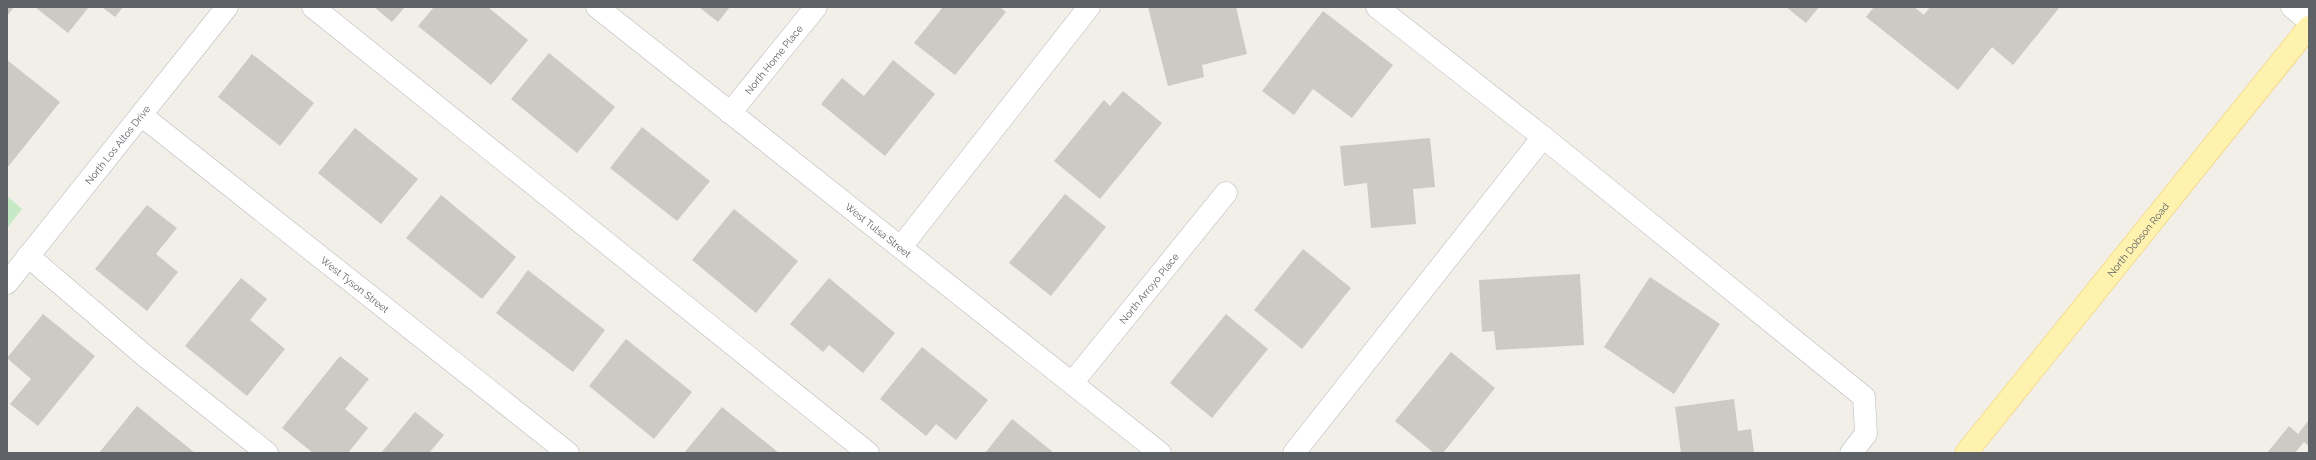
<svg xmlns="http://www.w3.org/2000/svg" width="2316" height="460" font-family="Raleway,sans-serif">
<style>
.green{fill:#c5e8c5}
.building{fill:#cccac5}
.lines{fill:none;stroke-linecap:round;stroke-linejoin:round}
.minor-casing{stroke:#b5b8bc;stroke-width:23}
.major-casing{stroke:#f2c960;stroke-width:23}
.minor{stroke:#fff;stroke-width:22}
.major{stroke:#fff2af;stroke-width:22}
.labels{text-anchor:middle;stroke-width:3.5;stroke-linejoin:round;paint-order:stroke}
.street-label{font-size:10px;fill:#5f6368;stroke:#fff}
</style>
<rect width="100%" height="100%" fill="#f1efe8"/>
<!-- green -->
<polygon class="green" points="7,196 22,209 7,228"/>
<!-- building -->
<g class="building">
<polygon points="7,7 14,7 7,16"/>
<polygon points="35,7 89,7 68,33"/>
<polygon points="102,7 123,7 115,17"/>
<polygon points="374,7 405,7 392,22"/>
<polygon points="434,7 488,7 528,40 491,85 418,26"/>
<polygon points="699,7 730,7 718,22"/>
<polygon points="943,7 1000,7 1006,12 955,75 914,43"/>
<polygon points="1148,7 1236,7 1247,54 1202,65 1204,77 1168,86"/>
<polygon points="1786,7 1819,7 1806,23"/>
<polygon points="1874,7 1914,7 1924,15 1930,7 2060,7 2013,65 1992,47 1958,90 1866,17"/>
<polygon points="1323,11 1393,65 1352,118 1313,89 1294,115 1262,91"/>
<polygon points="549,53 615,107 577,153 511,99"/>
<polygon points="252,54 314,103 280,146 218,97"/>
<polygon points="7,60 60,102 7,168"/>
<polygon points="893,60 935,94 885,156 821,104 842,78 864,96"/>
<polygon points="1123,91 1162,123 1100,199 1054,161 1104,100 1110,106"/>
<polygon points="642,127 710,181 677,221 610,168"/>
<polygon points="355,128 418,179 381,224 318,173"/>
<polygon points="1430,138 1435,187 1413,189 1416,224 1371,228 1367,183 1344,186 1340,146"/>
<polygon points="1065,194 1106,227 1051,296 1009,263"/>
<polygon points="441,195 516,257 482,299 406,238"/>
<polygon points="147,205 177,228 156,254 178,272 147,311 95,269"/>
<polygon points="734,209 798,261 756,313 692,260"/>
<polygon points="1303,249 1351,288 1302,349 1254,310"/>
<polygon points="528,270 605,330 573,372 496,313"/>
<polygon points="1580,274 1584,345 1496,350 1494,331 1482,332 1479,280"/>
<polygon points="1650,277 1720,324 1674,394 1604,347"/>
<polygon points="241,278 267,299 250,320 285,349 247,396 185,346"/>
<polygon points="829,278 895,333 863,373 829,345 823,352 790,324"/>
<polygon points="43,314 95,356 38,426 10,404 31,379 7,358"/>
<polygon points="1226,314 1268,349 1212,418 1170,383"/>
<polygon points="626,339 692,392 654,439 589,386"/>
<polygon points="922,347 988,400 956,440 936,424 926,436 880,399"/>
<polygon points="1451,352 1495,388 1443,453 1434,453 1395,421"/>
<polygon points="340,356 369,379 345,409 368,428 348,453 313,453 282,428"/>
<polygon points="1734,399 1738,431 1751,429 1754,453 1681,453 1675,407"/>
<polygon points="137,406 195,453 99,453"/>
<polygon points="722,407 779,453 684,453"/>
<polygon points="415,412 444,435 429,453 381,453"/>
<polygon points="1012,419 1054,453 985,453"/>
<polygon points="2309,420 2309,446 2304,442 2295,453 2267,453 2289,426 2298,434"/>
</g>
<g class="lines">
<defs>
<g id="minor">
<polyline points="313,7 868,453"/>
<path id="s1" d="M597,7L1160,453"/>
<polyline points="1377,7 1543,137 1864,397 1866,434 1851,453"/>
<polyline points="2292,7 2309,21"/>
<path id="s2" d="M730,113L816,7"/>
<path id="s3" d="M141,115L568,453"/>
<polyline points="901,247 1089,7"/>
<polyline points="28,256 145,356 267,453"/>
<path id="s4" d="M7,283L227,7"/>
<path id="s5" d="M1072,383L1226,193"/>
<polyline points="1294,453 1543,137"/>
</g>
<g id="major">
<path id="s6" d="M1966,453L2309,27"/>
</g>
</defs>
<!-- minor casing -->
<use href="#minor" class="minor-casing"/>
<!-- major casing -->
<use href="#major" class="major-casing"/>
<!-- minor -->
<use href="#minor" class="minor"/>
<!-- major -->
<use href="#major" class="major"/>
</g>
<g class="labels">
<!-- street labels -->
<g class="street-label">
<text dy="4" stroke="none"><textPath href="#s2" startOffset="69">North Home Place</textPath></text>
<text dy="4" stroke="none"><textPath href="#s4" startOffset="177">North Los Altos Drive</textPath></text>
<text dy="4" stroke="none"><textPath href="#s1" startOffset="359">West Tulsa Street</textPath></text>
<text dy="4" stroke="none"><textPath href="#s6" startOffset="274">North Dobson Road</textPath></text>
<text dy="4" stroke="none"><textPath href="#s3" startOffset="273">West Tyson Street</textPath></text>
<text dy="4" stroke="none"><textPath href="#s5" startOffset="122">North Arroyo Place</textPath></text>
</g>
</g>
<!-- border -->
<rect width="2316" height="460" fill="none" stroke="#5f6368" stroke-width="16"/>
</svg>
